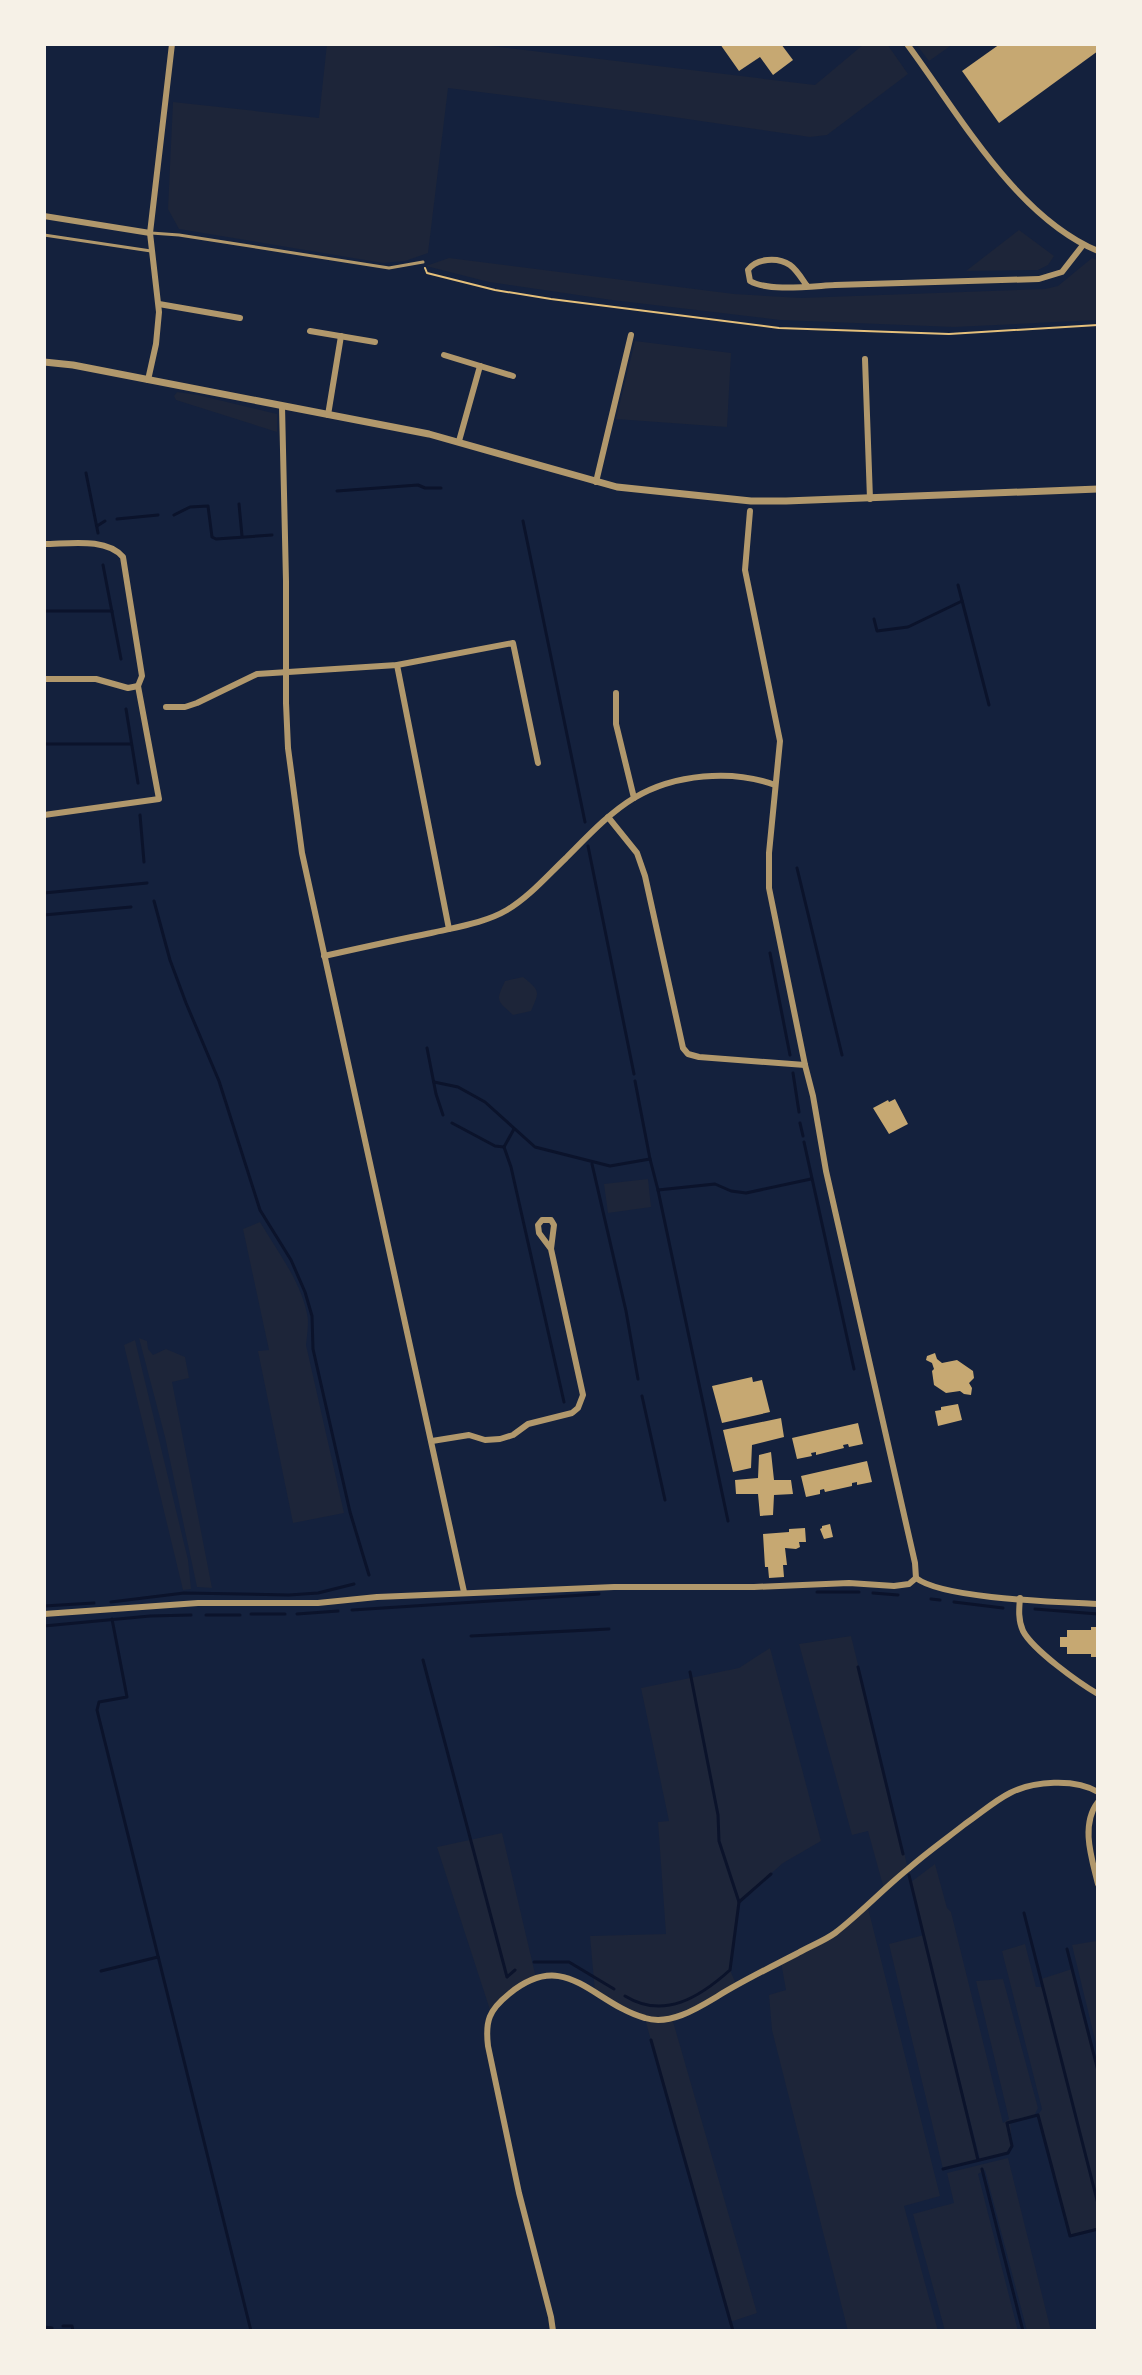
<svg xmlns="http://www.w3.org/2000/svg" width="1142" height="2375" font-family="Raleway,sans-serif">
<style>
.green{fill:#1d2539}
.lines{fill:none;stroke-linecap:round;stroke-linejoin:round}
.stream{stroke:#0b132b;stroke-width:3}
.building{fill:#c6a872}
.path{stroke:#e5c07b;stroke-width:2}
.service{stroke:#b1986c;stroke-width:3}
.minor{stroke:#b1986c;stroke-width:6}
.tertiary{stroke:#b1986c;stroke-width:7}
</style>
<rect width="100%" height="100%" fill="#14213d"/>
<!-- green -->
<g class="green">
<polygon points="327,44 474,44 815,85 864,44 887,44 908,74 827,135 810,137 653,114 448,88 428,253 405,261 383,263 179,229 168,209 173,102 319,118"/>
<polygon points="916,44 953,44 929,61"/>
<polygon points="1019,230 1054,256 1048,265 1038,270 966,271"/>
<polygon points="449,258 734,294 801,298 1045,289 1058,286 1092,258 1098,260 1098,320 954,327 780,320 612,300 489,282 426,266"/>
<polygon points="635,341 731,353 727,427 616,419"/>
<polygon points="177,392 198,395 277,414 277,432 176,400 174,396"/>
<path d="M523,977C540,991 540,991 531,1011L513,1015C496,1000 496,1001 505,981Z"/>
<polygon points="648,1179 651,1207 608,1213 604,1184"/>
<path d="M260,1222C277,1251 304,1285 308,1320C308,1328 307,1337 306,1345L344,1513L293,1523L258,1351L269,1350L243,1229Z"/>
<polygon points="139,1338 147,1341 148,1349 153,1355 166,1349 185,1357 189,1378 172,1382 212,1588 197,1587 165,1437"/>
<polygon points="135,1340 188,1560 191,1589 183,1590 124,1345"/>
<polygon points="851,1636 908,1869 884,1889 868,1831 852,1835 799,1644"/>
<polygon points="770,1648 821,1841 783,1863 739,1902 730,1970 736,1984 696,2009 672,2018 757,2313 730,2322 645,2019 595,1992 590,1936 666,1934 658,1822 669,1821 641,1688 739,1668"/>
<polygon points="502,1833 536,1978 523,1984 491,2013 437,1847"/>
<polygon points="935,1864 947,1908 951,1912 1003,2123 1009,2119 976,1981 1003,1979 1038,2108 1034,2116 1010,2121 1012,2146 1008,2153 980,2160 948,2033 978,2160 943,2169 889,1944 924,1935 911,1882"/>
<polygon points="867,1904 940,2196 904,2206 938,2331 848,2331 772,2030 769,1995 786,1990 781,1962 833,1934"/>
<polygon points="1096,1941 1098,1949 1098,2052 1072,1945"/>
<polygon points="1025,1944 1036,1987 1043,1987 1041,1979 1072,1969 1098,2073 1098,2229 1070,2236 1038,2115 1042,2109 1002,1951"/>
<polygon points="1008,2158 1051,2331 1027,2331 985,2170 978,2174 1018,2331 945,2331 913,2214 954,2203 947,2173"/>
</g>
<g class="lines">
<!-- stream -->
<g class="stream">
<polyline points="86,473 98,533"/>
<polyline points="337,491 418,485 425,488 441,488"/>
<polyline points="239,504 242,536"/>
<polyline points="174,515 190,507 208,506 212,537 216,539 272,535"/>
<polyline points="117,519 158,515"/>
<polyline points="523,521 585,822"/>
<polyline points="97,526 105,521"/>
<polyline points="103,565 121,659"/>
<polyline points="958,585 989,705"/>
<polyline points="44,611 112,611"/>
<polyline points="874,619 877,631 908,627 962,601"/>
<polyline points="126,709 138,783"/>
<polyline points="44,744 131,744"/>
<polyline points="140,815 144,862"/>
<polyline points="588,846 634,1074"/>
<polyline points="797,868 842,1055"/>
<polyline points="44,893 147,883"/>
<polyline points="154,901 170,960 186,1003 219,1081 260,1210 291,1260 305,1292 312,1316 313,1349 350,1512 369,1575"/>
<polyline points="44,915 131,907"/>
<polyline points="770,953 790,1055"/>
<polyline points="427,1048 436,1094 443,1115"/>
<polyline points="793,1073 799,1112"/>
<polyline points="635,1081 650,1159 658,1190 728,1521"/>
<polyline points="434,1082 458,1087 485,1102 535,1147 610,1166 650,1159"/>
<polyline points="452,1123 495,1146 504,1147 514,1129"/>
<polyline points="800,1123 803,1136"/>
<polyline points="804,1142 854,1369"/>
<polyline points="504,1147 511,1167 564,1402"/>
<polyline points="592,1164 626,1311 638,1379"/>
<polyline points="658,1190 715,1184 731,1191 746,1193 811,1179"/>
<polyline points="642,1396 665,1500"/>
<polyline points="817,1592 859,1592"/>
<polyline points="873,1593 898,1595"/>
<polyline points="931,1599 940,1600"/>
<polyline points="111,1602 184,1593 289,1595 318,1593 354,1584"/>
<polyline points="954,1602 1003,1608"/>
<polyline points="44,1606 94,1603"/>
<polyline points="1035,1609 1098,1614"/>
<polyline points="352,1610 599,1594"/>
<polyline points="251,1614 285,1614"/>
<polyline points="297,1614 338,1611"/>
<polyline points="206,1615 240,1615"/>
<polyline points="112,1619 127,1697 99,1702 97,1710 251,2331"/>
<polyline points="44,1626 150,1616 191,1615"/>
<polyline points="471,1636 609,1629"/>
<polyline points="423,1660 507,1977 515,1970"/>
<polyline points="858,1667 903,1854"/>
<polyline points="690,1672 718,1815 719,1841 739,1902"/>
<polyline points="909,1875 978,2160"/>
<polyline points="1024,1913 1098,2204"/>
<polyline points="1067,1949 1098,2071"/>
<polyline points="534,1962 569,1962 614,1989"/>
<polyline points="101,1971 158,1957"/>
<path d="M625,1996C664,2020 700,1997 730,1970L739,1902L771,1874"/>
<polyline points="651,2040 733,2331"/>
<polyline points="943,2169 1008,2153 1012,2146 1007,2123 1038,2115 1070,2236 1098,2229"/>
<polyline points="982,2169 1023,2331"/>
<polyline points="63,2326 72,2326 73,2331"/>
<polyline points="44,2327 52,2328"/>
</g>
</g>
<!-- building -->
<g class="building">
<polygon points="720,44 781,44 793,60 773,75 760,57 739,71"/>
<polygon points="1000,44 1098,44 1098,51 999,123 962,71"/>
<polygon points="895,1099 908,1124 889,1134 873,1108 888,1100 889,1102"/>
<polygon points="935,1353 937,1359 942,1363 957,1360 973,1371 974,1378 969,1383 972,1388 971,1395 964,1394 960,1391 946,1393 934,1385 932,1371 934,1369 932,1363 926,1360 927,1356"/>
<polygon points="752,1377 753,1382 762,1380 770,1412 722,1423 712,1386"/>
<polygon points="958,1404 962,1420 938,1426 935,1411 941,1410 941,1407"/>
<polygon points="781,1418 784,1437 752,1445 751,1468 733,1472 723,1430"/>
<polygon points="858,1423 863,1444 849,1447 848,1444 843,1445 844,1448 816,1455 816,1452 811,1453 812,1456 797,1459 792,1438"/>
<polygon points="771,1452 774,1480 791,1480 793,1494 774,1495 773,1515 760,1516 758,1494 736,1494 735,1480 758,1478 759,1455"/>
<polygon points="867,1461 872,1482 857,1485 857,1482 852,1483 852,1486 825,1492 824,1489 820,1490 820,1494 806,1497 801,1476"/>
<polygon points="830,1524 833,1537 824,1539 820,1529 822,1528 822,1526"/>
<polygon points="805,1528 806,1542 799,1542 800,1547 796,1549 785,1548 787,1565 783,1565 784,1577 769,1578 768,1567 765,1567 763,1534 789,1532 789,1529"/>
<polygon points="1091,1627 1098,1627 1098,1657 1091,1657 1091,1654 1067,1654 1067,1647 1060,1647 1060,1637 1067,1637 1067,1630 1091,1630"/>
</g>
<g class="lines">
<!-- path -->
<polyline class="path" points="425,268 427,273 495,290 551,299 779,328 949,334 1098,325"/>
<!-- service -->
<g class="service">
<polyline points="151,233 179,235 389,268 423,262"/>
<polyline points="44,235 151,251"/>
</g>
<!-- minor -->
<g class="minor">
<path d="M907,44C959,114 1016,217 1098,251"/>
<polyline points="44,216 150,233"/>
<path d="M807,286C802,279 797,270 790,265C778,257 756,258 748,270L750,281C768,292 813,286 835,285C903,283 971,281 1039,279L1062,272L1083,245"/>
<polyline points="159,304 240,318"/>
<polyline points="310,331 375,342"/>
<polyline points="444,355 513,376"/>
<polyline points="865,359 870,499"/>
<polyline points="148,380 156,344 159,312 150,233 172,44"/>
<polyline points="282,406 286,581 286,703 288,748 302,853 464,1592"/>
<polyline points="328,415 341,336"/>
<polyline points="459,441 480,366"/>
<polyline points="596,482 631,335"/>
<polyline points="750,511 745,570 780,741 769,853 769,888 805,1065 813,1096 826,1171 915,1563 916,1578"/>
<path d="M44,544C68,544 106,537 123,557L142,676L138,686L159,799L44,815"/>
<polyline points="397,665 449,929"/>
<polyline points="44,679 96,679 128,688 138,686"/>
<polyline points="616,693 616,724 634,798"/>
<polyline points="166,707 185,707 197,703 257,674 397,665 513,643 538,763"/>
<polyline points="608,817 637,853 645,876 683,1048 688,1054 699,1057 805,1065"/>
<path d="M324,956C360,948 396,940 431,933C456,927 485,923 507,910C529,897 547,876 566,858C587,837 609,813 634,798C674,774 732,769 775,785"/>
<polyline points="432,1441 469,1435 485,1440 500,1439 513,1435 528,1424 572,1413 578,1408 583,1395 551,1249 554,1225 551,1220 542,1220 538,1225 539,1233 551,1249"/>
<path d="M916,1578C943,1599 1059,1602 1098,1604"/>
<path d="M1020,1598C1019,1609 1018,1620 1023,1631C1033,1650 1079,1683 1098,1694"/>
<polyline points="44,1614 198,1603 318,1603 377,1597 614,1587 754,1587 849,1583 894,1586 909,1584 916,1578"/>
<path d="M1098,1802C1080,1825 1092,1859 1098,1884"/>
<path d="M553,2331L551,2317L519,2193L488,2046C485,2021 489,2010 509,1994C566,1947 592,2003 645,2018C670,2026 698,2008 718,1996C744,1980 771,1967 798,1953C810,1946 824,1941 835,1933C861,1913 883,1889 908,1869C926,1853 946,1839 965,1824C980,1814 994,1801 1010,1793C1033,1781 1075,1778 1098,1792"/>
</g>
<!-- tertiary -->
<polyline class="tertiary" points="44,362 73,365 429,434 617,487 751,501 786,501 1098,489"/>
</g>
<!-- border -->
<rect width="1142" height="2375" fill="none" stroke="#f6f1e7" stroke-width="92"/>
</svg>
